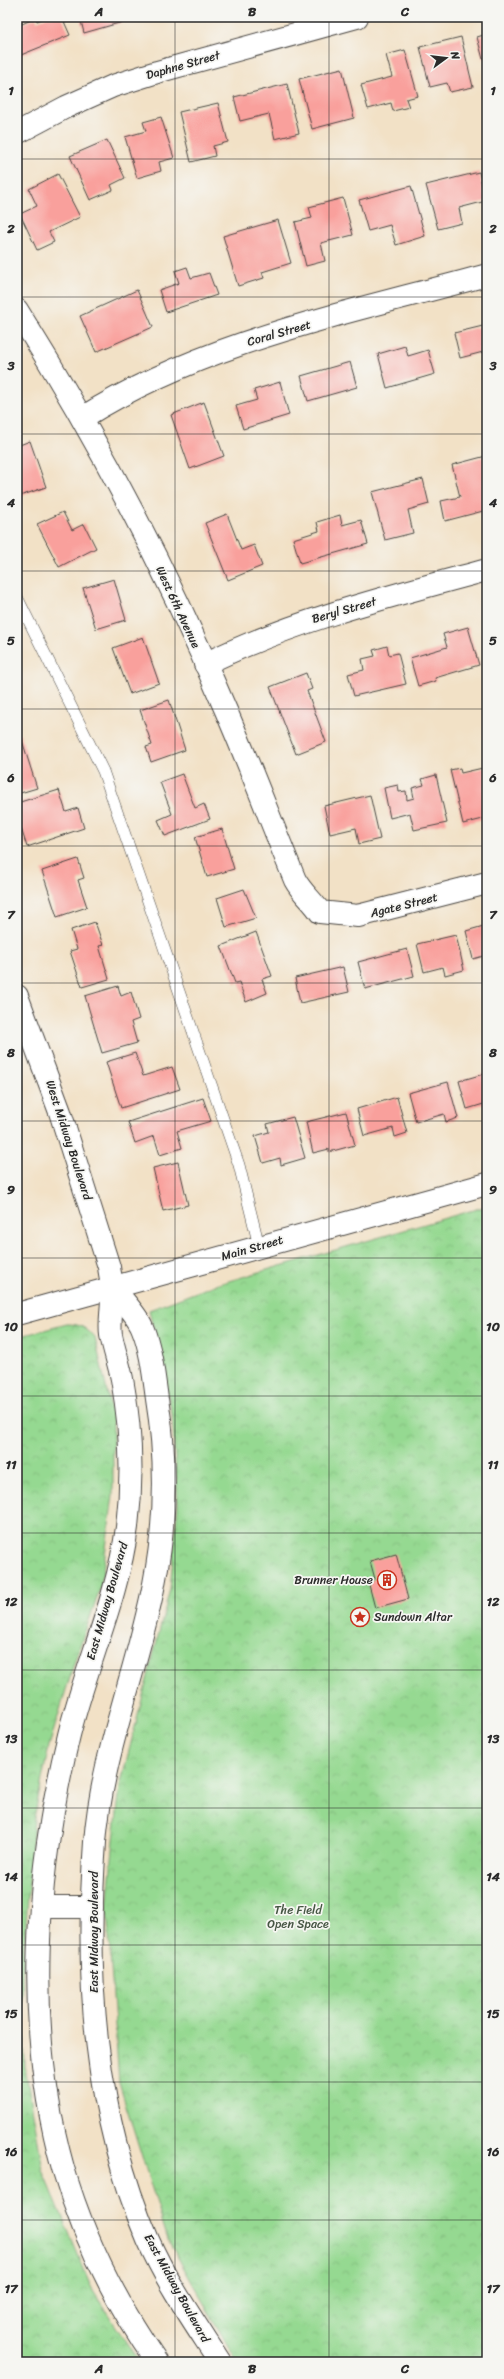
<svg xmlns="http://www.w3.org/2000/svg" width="504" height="2379" font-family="Sriracha,sans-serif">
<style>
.park{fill:url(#park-crowns);stroke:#60825e}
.building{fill:#f9a09c}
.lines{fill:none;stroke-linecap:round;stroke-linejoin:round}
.lane-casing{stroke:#494642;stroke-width:12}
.street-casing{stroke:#494642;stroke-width:24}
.secondary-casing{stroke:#494642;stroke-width:24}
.lane{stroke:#fff;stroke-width:11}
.street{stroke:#fff;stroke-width:22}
.secondary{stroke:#fff;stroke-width:22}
.grid{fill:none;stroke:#2b2b2b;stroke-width:1;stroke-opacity:0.55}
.labels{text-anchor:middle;stroke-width:3.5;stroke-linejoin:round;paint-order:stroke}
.street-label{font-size:12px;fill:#2b2b2b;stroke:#f6f6f2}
.poi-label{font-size:12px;fill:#2b2b2b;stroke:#f6f6f2;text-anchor:end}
.park-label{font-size:12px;fill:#465644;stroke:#f6f6f2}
.neatline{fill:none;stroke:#2b2b2b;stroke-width:1.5}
.grid-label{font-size:13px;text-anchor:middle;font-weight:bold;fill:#2b2b2b}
</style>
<defs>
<pattern id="park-crowns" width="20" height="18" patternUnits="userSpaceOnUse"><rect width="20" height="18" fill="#95d991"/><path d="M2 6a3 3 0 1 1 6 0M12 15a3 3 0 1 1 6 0" fill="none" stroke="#81ba7d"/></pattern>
</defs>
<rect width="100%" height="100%" fill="#f6f6f2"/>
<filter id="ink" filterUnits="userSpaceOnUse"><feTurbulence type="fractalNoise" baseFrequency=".025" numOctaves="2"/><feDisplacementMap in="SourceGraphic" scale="8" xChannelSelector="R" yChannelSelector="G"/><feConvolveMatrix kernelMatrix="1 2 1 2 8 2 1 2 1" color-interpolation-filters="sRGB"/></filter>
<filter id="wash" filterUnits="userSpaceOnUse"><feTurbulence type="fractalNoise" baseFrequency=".012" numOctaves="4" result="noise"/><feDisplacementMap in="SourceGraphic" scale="16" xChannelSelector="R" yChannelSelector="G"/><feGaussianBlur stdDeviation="0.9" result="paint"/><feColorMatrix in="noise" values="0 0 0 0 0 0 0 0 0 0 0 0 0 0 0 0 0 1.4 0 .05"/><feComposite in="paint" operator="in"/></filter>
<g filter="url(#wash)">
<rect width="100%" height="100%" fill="#f2e1c6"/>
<!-- park -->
<g class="park">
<polygon points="487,1206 487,2362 237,2362 168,2240 119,2083 107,1909 110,1876 120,1786 170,1589 178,1504 172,1414 149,1310 215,1285"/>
<path d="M67,1324C81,1324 86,1328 95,1338L113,1418V1495L101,1586L75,1660L49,1746L34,1818L22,1978L25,2067L43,2170L93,2291L139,2362H17V1337Z"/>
</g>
<g id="blocks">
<!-- building -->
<g class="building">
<polygon points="47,17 62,17 70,35 21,55 17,47 17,26 36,18 37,21"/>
<polygon points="80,17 132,17 133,19 84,33"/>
<polygon points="487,34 487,57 483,59 477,37"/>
<polygon points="461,37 473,87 450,92 447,83 430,87 420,47"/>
<polygon points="405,50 418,96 406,99 409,107 393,111 391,103 368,109 361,85 392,77 386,55"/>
<polygon points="342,68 354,118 312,129 299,79"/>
<polygon points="287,84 299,133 275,139 269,114 240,121 234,97"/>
<polygon points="218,103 228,142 213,146 215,156 191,162 179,112"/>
<polygon points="161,117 174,158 159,162 161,171 137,178 125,137 146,131 143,122"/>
<polygon points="107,140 125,178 111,185 113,190 90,200 70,156"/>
<polygon points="479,172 486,201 459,208 462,223 438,229 426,185"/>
<polygon points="58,174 80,217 49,232 54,242 37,250 20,214 37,206 29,189"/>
<polygon points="411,186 425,236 396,245 390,225 368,231 359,200"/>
<polygon points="343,198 353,235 321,243 325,261 306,266 295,222 312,218 309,207"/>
<polygon points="278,220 291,263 262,272 264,278 238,286 223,236"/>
<polygon points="187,267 191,278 209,273 217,295 166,312 159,290 179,283 175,271"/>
<polygon points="137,290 153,327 96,352 80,316"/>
<polygon points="487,325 487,351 460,358 454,333"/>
<polygon points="405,346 408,356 428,350 435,374 387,388 378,354"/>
<polygon points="350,362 357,387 308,401 301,376"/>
<polygon points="280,382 289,415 243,429 236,406 257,400 254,390"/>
<polygon points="204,402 224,456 190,469 171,415"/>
<polygon points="30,441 46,487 17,497 17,446"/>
<polygon points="486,456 487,510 445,521 441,501 460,497 452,465"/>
<polygon points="423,479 429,504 408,510 413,533 385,540 372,492"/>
<polygon points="63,512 72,530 84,524 96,548 59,567 37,524"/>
<polygon points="227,514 241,550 254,545 262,566 228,580 205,523"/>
<polygon points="340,515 342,525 361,520 368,544 300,563 293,539 319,531 317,522"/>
<polygon points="114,579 126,620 96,629 83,588"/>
<polygon points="468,627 479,665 435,678 436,681 418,686 410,658 447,647 443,634"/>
<polygon points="143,637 159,683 130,694 113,648"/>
<polygon points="387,646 389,655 398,653 406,684 354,696 348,674 364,670 362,659 375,656 373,650"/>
<polygon points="306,673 312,689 307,691 326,742 296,754 270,687"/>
<polygon points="169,700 185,750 151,762 146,747 152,745 140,710"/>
<polygon points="20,734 37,788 17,794 17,735"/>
<polygon points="487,767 487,798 485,799 487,818 463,824 450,770 460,768 461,773"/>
<polygon points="182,774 195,808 204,804 210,819 165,836 158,820 172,814 160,782"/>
<polygon points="436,775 447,823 414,830 410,813 390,818 384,788 398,785 399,792 406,791 407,800 414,798 412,788 424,785 422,779"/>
<polygon points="59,790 66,812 78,808 84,828 27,847 20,825 21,825 17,803"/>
<polygon points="370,795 380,839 359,844 356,828 330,834 324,806"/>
<polygon points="222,829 234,869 207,877 195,837"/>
<polygon points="78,859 84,878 78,880 87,907 57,917 42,871"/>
<polygon points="244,889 256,918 226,927 217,898"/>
<polygon points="95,922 103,945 99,946 109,979 82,987 70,951 77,949 71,930"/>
<polygon points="487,925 487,955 473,959 466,931"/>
<polygon points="256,932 272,976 262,979 267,993 246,1002 239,982 235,983 221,946"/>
<polygon points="456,935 464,970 445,975 443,967 424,972 417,944"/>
<polygon points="407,949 414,976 365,989 358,962"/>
<polygon points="343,967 349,992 300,1003 295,978"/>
<polygon points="118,986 121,996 131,992 139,1019 131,1022 137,1043 102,1053 85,996"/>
<polygon points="135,1053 143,1076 172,1067 180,1089 121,1108 106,1062"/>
<polygon points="487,1073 487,1103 467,1109 459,1081"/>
<polygon points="448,1082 458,1118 446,1122 444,1114 416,1122 408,1093"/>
<polygon points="397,1097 407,1133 395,1137 393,1128 364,1136 357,1109"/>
<polygon points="203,1098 211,1121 177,1131 182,1148 160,1155 154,1136 135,1143 128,1122"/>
<polygon points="346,1112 355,1145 329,1152 329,1149 313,1153 306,1122"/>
<polygon points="293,1117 305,1158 281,1165 280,1158 263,1163 255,1136 269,1132 267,1124"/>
<polygon points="178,1162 188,1205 163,1211 153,1168"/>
<polygon points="396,1554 408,1599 375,1608 368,1581 375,1579 370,1561"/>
</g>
</g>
</g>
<g filter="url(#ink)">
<use href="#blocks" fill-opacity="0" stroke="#494642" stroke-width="1"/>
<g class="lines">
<defs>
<polyline id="lane" points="17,597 103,771 239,1165 259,1246"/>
<g id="street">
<polyline points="17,133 66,107 113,86 157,72 357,17"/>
<path d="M17,310C96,436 166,568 224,706C249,763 271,822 295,880C302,893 312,900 320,912L358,916L487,883"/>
<path d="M82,418C205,341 348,313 487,275"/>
<path d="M205,664C294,620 391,596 487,570"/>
</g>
<g id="secondary">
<path d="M17,996L60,1112L109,1267C110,1275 112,1282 112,1290C113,1304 109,1321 111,1335C114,1350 119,1364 122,1379C131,1427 133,1478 127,1527C118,1598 86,1665 69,1735C35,1873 24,2029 63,2168C83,2237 116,2303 157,2362"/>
<path d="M112,1287C121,1298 137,1315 142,1327C151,1348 154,1377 157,1399C167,1460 166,1523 154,1584C137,1671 102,1753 95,1842C85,1978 94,2114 148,2240C167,2283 195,2323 220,2362"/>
<polyline points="17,1314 487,1184"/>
<polyline points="42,1907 92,1907"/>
</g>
</defs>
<!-- lane casing -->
<use href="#lane" class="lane-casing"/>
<!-- street casing -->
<use href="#street" class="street-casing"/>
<!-- secondary casing -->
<use href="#secondary" class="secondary-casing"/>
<!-- lane -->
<use href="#lane" class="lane"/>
<!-- street -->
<use href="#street" class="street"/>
<!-- secondary -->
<use href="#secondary" class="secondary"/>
</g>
</g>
<!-- grid -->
<path class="grid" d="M175,17V2362M329,17V2362M17,159H487M17,297H487M17,434H487M17,571H487M17,709H487M17,846H487M17,983H487M17,1121H487M17,1258H487M17,1396H487M17,1533H487M17,1670H487M17,1808H487M17,1945H487M17,2082H487M17,2220H487"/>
<!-- icons -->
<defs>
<symbol id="building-ring" viewBox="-11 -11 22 22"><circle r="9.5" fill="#f6f6f2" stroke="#c8321e" stroke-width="1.5"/><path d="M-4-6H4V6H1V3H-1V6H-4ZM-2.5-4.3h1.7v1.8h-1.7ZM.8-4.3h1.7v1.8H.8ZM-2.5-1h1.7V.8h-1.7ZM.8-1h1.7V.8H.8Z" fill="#c8321e"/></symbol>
<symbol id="sight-ring" viewBox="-11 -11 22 22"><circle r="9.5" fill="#f6f6f2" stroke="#c8321e" stroke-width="1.5"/><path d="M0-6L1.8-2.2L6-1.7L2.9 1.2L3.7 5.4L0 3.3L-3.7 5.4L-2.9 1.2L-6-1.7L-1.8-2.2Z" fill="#c8321e"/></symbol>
</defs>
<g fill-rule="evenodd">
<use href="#building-ring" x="376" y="1569" width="22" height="22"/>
<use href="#sight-ring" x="349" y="1606" width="22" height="22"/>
</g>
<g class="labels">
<!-- street labels -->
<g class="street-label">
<text transform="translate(183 65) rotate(-16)" y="4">Daphne Street</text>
<text transform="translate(279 333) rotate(-16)" y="4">Coral Street</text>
<text transform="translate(178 607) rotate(65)" y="4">West 6th Avenue</text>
<text transform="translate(344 610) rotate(-16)" y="4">Beryl Street</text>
<text transform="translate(404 905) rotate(-14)" y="4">Agate Street</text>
<text transform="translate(69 1140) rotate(72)" y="4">West Midway Boulevard</text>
<text transform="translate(252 1248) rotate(-16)" y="4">Main Street</text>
<text transform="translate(107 1601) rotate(-74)" y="4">East Midway Boulevard</text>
<text transform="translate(94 1932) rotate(-90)" y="4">East Midway Boulevard</text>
<text transform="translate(177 2288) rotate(61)" y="4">East Midway Boulevard</text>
</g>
<!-- poi labels -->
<g class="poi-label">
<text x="373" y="1584">Brunner House</text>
<text x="374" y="1621" text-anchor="start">Sundown Altar</text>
</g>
<!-- park labels -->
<g class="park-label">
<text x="298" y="1914">The Field<tspan x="298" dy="14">Open Space</tspan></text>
</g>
</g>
<!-- margin -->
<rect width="504" height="2379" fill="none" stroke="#f6f6f2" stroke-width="44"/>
<!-- north arrow -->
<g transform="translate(446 58) rotate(75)" stroke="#f6f6f2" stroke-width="3" paint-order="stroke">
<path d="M0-3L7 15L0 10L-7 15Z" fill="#2b2b2b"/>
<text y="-6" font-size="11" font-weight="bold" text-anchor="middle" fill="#2b2b2b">N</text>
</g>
<rect x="22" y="22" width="460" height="2335" class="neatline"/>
<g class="grid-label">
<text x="99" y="16">A</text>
<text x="252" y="16">B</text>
<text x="405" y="16">C</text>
<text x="11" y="95">1</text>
<text x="493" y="95">1</text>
<text x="11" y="233">2</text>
<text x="493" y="233">2</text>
<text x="11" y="370">3</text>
<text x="493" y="370">3</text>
<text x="11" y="507">4</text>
<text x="493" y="507">4</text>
<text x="11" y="645">5</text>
<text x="493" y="645">5</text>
<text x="11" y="782">6</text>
<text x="493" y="782">6</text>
<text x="11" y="919">7</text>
<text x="493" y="919">7</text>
<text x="11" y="1057">8</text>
<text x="493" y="1057">8</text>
<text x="11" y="1194">9</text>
<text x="493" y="1194">9</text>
<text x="11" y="1331">10</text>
<text x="493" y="1331">10</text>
<text x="11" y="1469">11</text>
<text x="493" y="1469">11</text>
<text x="11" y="1606">12</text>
<text x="493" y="1606">12</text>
<text x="11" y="1743">13</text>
<text x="493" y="1743">13</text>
<text x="11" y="1881">14</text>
<text x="493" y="1881">14</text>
<text x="11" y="2018">15</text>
<text x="493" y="2018">15</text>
<text x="11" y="2156">16</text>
<text x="493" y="2156">16</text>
<text x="11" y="2293">17</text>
<text x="493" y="2293">17</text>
<text x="99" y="2373">A</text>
<text x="252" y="2373">B</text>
<text x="405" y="2373">C</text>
</g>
</svg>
